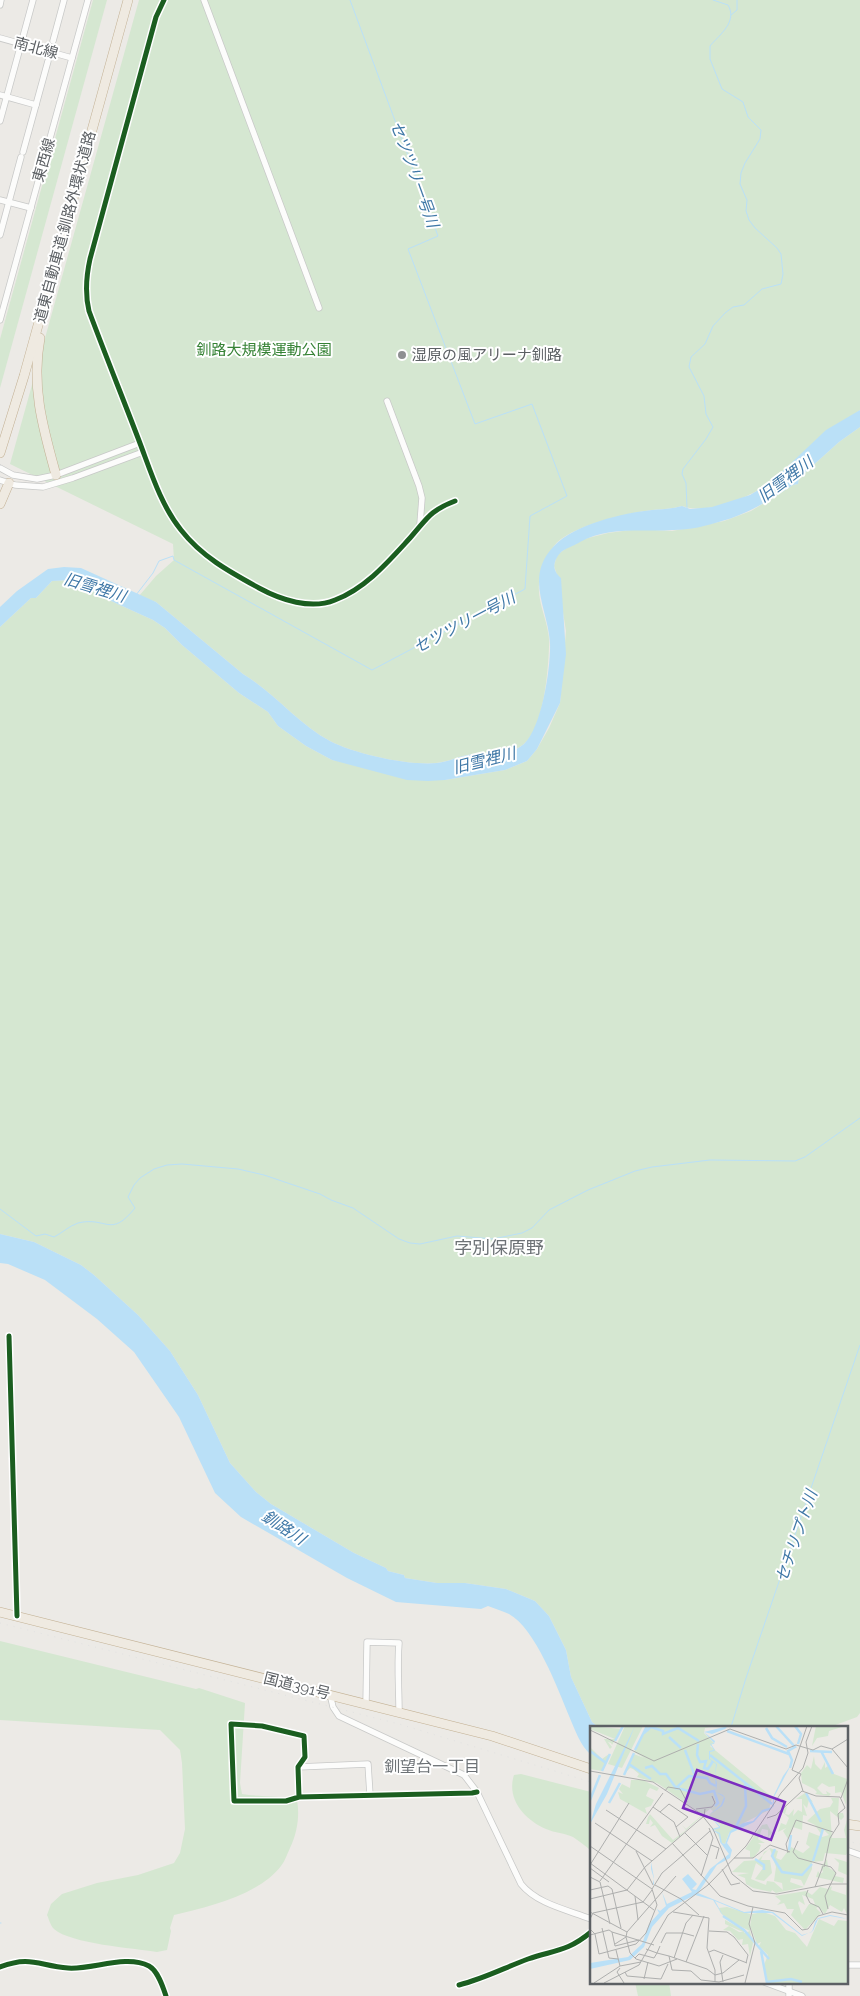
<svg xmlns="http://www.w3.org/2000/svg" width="860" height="1996" font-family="Raleway,'Noto Sans JP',sans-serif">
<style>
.green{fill:#d5e7d1}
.water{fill:#bae0f7}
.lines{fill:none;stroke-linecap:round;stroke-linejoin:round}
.stream{stroke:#bae0f7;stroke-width:1}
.minor-casing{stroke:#c8c9c8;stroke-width:7}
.highway-casing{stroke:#c3b194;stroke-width:10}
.minor{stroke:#fcfcfb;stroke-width:5.5}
.highway{stroke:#efeae1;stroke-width:9}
.rail{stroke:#e2e2e2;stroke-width:1;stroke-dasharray:1 6;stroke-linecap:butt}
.cycleway-casing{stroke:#fff;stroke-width:8}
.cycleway{stroke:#1b5e20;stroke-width:5}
.poi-dot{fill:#8e9092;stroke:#fff;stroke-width:2}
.labels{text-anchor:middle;stroke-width:4;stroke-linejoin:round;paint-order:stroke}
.street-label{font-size:15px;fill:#5c6064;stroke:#fff}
.park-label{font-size:15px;fill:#368235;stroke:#fff}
.poi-label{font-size:15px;fill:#5c6064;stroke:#fff;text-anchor:start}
.water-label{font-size:16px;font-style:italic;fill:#3f78a7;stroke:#fff}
.neighbourhood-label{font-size:16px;fill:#6d7276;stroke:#fff}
.quarter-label{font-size:18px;fill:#6d7276;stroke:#fff}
.inset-river{fill:none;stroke:#bae0f7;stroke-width:2.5}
.inset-road{fill:none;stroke:#aeafae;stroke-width:1}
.view{fill:#7b2cbf;fill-opacity:0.15;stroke:#7b2cbf;stroke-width:2.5}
.inset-edge{fill:none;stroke:#5c6064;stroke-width:2.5}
</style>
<rect width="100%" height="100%" fill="#eceae6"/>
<!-- green -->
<g class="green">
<polygon points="93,0 107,0 0,388 0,339"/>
<path d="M139,0H860V410C839,425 818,441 798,457C788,466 780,476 769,483C749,498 707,515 682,506C672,509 662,509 652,510C628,513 569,526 554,546C551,550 549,558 547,563C544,569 539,577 539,584C537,605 551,626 549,647C548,672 544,727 524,744C509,756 491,753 473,754C461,755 449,762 436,763C409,766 355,754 330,741C298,724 275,693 243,674L156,602L139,596L156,576L174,560L173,544L10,464Z"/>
<polygon points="860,427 860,1713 857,1717 830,1727 598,1727 592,1722 571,1677 566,1650 549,1616 535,1601 506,1589 465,1583 437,1583 405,1578 404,1575 388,1571 386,1568 354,1553 271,1504 256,1492 230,1463 198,1395 170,1351 138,1315 94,1275 81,1265 34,1242 0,1234 0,627 31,598 36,598 52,581 72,580 111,601 153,620 165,628 182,645 239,693 268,712 278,726 306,746 332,760 445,780 505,770 527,761 537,749 549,728 560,703 566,631 557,575 554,566 557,555 568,547 584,539 608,533 638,529 672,531 724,521 751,511 793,485 798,484 799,478 839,442"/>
<path d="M0,1641L196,1689L199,1688L245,1703L240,1783L242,1794C260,1797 279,1795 297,1800C300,1816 297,1834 290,1848C287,1854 285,1861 281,1866C259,1895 208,1907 174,1915L170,1928L171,1931L167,1950L157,1952C133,1948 71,1944 54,1929C50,1925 49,1919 47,1915L51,1904L62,1894L97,1883L138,1875L174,1863L180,1853L185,1829L182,1763L180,1750L160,1730L0,1720Z"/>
<path d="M521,1774L591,1792V1851C586,1846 579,1841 573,1837C565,1833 555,1833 546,1829C525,1820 506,1799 514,1775Z"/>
<polygon points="635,1982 669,1982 671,1996 638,1996"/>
</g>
<!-- water -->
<g class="water">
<path d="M860,410V427L839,442L799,478L798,484L793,485C770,500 748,514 722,521C706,526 690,530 673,530C643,532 608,526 580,542C569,549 560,548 555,562C553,568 556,574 561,578L566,654L560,703L537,749L527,761L505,770L445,780L428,781L407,780L332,760L306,746L278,726L268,712L239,693L182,645L165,628L153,620L111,601L72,580L52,581L36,598H31L0,627V607L17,591L48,569L64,567L81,568L156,602L243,674C275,693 298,724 330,741C355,754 409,766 437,763C449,762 461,755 474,754C491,753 510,756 524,744C542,727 551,666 550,643C548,608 524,577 554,546C575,524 623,513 652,510C662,509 672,509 682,506L690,509L712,507L750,495L770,483L826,430Z"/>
<path d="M0,1234L34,1242L81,1265L94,1275L138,1315L170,1351L198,1395L230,1463L256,1492L271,1504L354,1553L386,1568L388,1571L404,1575L405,1578L437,1583H465L506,1589L535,1601L549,1616L566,1650L571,1677L592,1722L598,1727H591V1755C580,1745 575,1730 569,1716C558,1689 535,1628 509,1614C503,1611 495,1609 488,1606L481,1609L396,1602L347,1578L241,1517L215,1493L179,1417L134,1352L97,1319L45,1280L8,1264L0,1263Z"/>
</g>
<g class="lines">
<!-- stream -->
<g class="stream">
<polyline points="731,15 737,10 737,0"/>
<path d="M687,508L686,483L682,474L683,469L706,439L713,427L706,414L704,396L689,367L691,357L705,344L713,326L725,313L733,307L744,305L762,289L781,284L783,274L781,254L777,248L755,228L749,220L746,211L747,200L740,184L741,173L745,163L760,139L761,130L748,117L743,102L722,89L710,59V46C719,35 738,22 728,5L713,0"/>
<polyline points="136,595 153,573 159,561 173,556 174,560 372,670 525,589 530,516 567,496 532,404 475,424 408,249 438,236 350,0"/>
<path d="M0,1209L36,1236L45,1234L54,1237C62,1233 69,1226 78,1223C107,1216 110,1239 135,1208L128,1197L134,1185L140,1178L154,1169L167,1165L182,1164L238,1169L264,1175L320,1194L331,1200L353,1208L399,1239L410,1243L420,1244L457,1236L493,1239L522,1233L532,1228L549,1210L588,1190L635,1171L652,1167L710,1160L795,1161L805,1157L860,1118"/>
<polyline points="731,1727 746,1678 860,1345"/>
<polyline points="0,1923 1,1923"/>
</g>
<defs>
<g id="minor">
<path d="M164,0L156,17L90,259C86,277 85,294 89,311C105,354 122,396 138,438C150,469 160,504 181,530C202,557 230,572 259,588C281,600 311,610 335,600C366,588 388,562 410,538C427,519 429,511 455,501"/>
<polyline points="204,0 319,308"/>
<polyline points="0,5 1,0"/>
<polyline points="0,38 72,58"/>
<polyline points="53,41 64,0"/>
<polyline points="0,95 36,105"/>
<polyline points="0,121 33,0"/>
<polyline points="23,152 48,61"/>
<polyline points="0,200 31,208"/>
<polyline points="0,235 21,157"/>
<polyline points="0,320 88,0"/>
<polyline points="387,401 419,486 422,498 420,524"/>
<polyline points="0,468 13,475 37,479 56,475 140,443"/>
<polyline points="0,480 15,485 43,487 73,478 143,452"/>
<polyline points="9,1336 17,1616"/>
<path d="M330,1694L333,1707L339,1716L464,1775L477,1792L521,1884C537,1904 568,1910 591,1919"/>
<path d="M366,1704L367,1642L399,1643C397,1666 399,1688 399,1711"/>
<polyline points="298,1767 368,1764 370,1795"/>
<polyline points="299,1797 298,1767 305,1757 304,1736 262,1726 231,1724 234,1801 286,1801 299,1797 472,1793 477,1792"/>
<polyline points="846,1850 860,1855"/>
<polyline points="846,1965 860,1965"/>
<path d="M0,1967C31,1955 39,1966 68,1968C92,1970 126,1954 149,1966C158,1971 163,1987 166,1996"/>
<polyline points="764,1982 802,1996"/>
<polyline points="789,1982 789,1996"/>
<path d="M459,1985C483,1979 504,1968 528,1959C554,1950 567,1952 591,1932"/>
</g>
<g id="highway">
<path d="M40,338C31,387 43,428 56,475"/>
<polyline points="0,453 24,376 128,0"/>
<polyline points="0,504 9,483"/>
<polyline points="0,1612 492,1736 591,1769"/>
<polyline points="846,1824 860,1826"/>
</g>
</defs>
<!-- minor casing -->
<use href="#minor" class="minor-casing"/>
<!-- highway casing -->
<use href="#highway" class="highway-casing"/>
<!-- minor -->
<use href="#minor" class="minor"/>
<!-- highway -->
<use href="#highway" class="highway"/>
<!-- rail -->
<g class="rail">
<polyline points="0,1623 399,1724 591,1782"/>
<polyline points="846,1841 860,1844"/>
</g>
<defs>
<g id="cycleway">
<path d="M164,0L156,17L90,259C86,277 85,294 89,311C105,354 122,396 138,438C150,469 160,504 181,530C202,557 230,572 259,588C281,600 311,610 335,600C366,588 388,562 410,538C427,519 429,511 455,501"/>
<polyline points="9,1336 17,1616"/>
<polyline points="299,1797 298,1767 305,1757 304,1736 262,1726 231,1724 234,1801 286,1801 299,1797 472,1793 477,1792"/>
<path d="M0,1967C31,1955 39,1966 68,1968C92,1970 126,1954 149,1966C158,1971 163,1987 166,1996"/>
<path d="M459,1985C483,1979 504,1968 528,1959C554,1950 567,1952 591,1932"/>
</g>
</defs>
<!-- cycleway casing -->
<use href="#cycleway" class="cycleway-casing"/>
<!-- cycleway -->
<use href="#cycleway" class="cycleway"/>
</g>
<!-- markers -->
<circle class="poi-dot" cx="402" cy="355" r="5"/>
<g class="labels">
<!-- street labels -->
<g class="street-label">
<text transform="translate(36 48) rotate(15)" y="5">南北線</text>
<text transform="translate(44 160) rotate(-74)" y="5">東西線</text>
<text transform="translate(65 227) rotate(-75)" y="5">道東自動車道;釧路外環状道路</text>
<text transform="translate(297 1686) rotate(14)" y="5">国道391号</text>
</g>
<!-- park labels -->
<g class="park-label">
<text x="264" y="355">釧路大規模運動公園</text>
</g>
<!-- poi labels -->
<g class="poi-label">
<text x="412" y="360">湿原の風アリーナ釧路</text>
</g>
<!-- water labels -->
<g class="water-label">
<text transform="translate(415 174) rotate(70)" y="6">セツツリ一号川</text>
<text transform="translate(785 479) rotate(-37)" y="6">旧雪裡川</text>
<text transform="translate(95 587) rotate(17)" y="6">旧雪裡川</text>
<text transform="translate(464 622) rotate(-28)" y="6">セツツリ一号川</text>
<text transform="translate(484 760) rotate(-14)" y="6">旧雪裡川</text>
<text transform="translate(284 1527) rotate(33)" y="6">釧路川</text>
<text transform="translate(796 1536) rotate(-71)" y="6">セチリプト川</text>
</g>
<!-- neighbourhood labels -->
<g class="neighbourhood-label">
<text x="432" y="1772">釧望台一丁目</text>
</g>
<!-- quarter labels -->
<g class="quarter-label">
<text x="499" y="1254">字別保原野</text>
</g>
</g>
<!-- overview -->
<g transform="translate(590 1726)">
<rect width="258" height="258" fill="#eceae6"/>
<path d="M0,0L32,3L33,1L22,19L21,17L18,16L22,21L20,23L14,13H25L0,3ZM35,0H53L32,42L18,38ZM57,0H129L115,2L114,7L124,17L120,20L182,71L179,84L150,99L139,107L135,118L132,117L124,102H130V99L119,89L123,85L120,83L113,89L67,57L47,51L49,48L43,43L40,42L35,47L44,28L54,32L44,26ZM226,0H255L239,5L238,10L227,12L222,20ZM0,21L12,33L19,28L12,45L0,43ZM224,30L225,38L231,44L235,36V42L238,40L244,48L257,53L256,79L251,66L245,67V60L239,61L232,57L227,62L233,68H237L236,65L241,68L239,70L225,68L227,66L224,63L212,57L211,47L217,39L221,43ZM41,54H53L69,62L67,65L60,62L58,65L56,70L64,74L61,80L55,82L57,88L30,73L28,66L33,68L29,63L32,58L40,62ZM76,64L112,90L82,117L72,110L65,99L60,101L63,97L60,93L59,98H56L58,91L64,82L60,88L83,114L96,104L92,99L96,103L111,90ZM215,67L223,76L219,74L217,82L213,78L217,90L213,89L212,104L203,101L198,113L193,105L196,102L188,106L191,97L196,99L199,92L190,84L197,81L195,88L199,89L204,83L203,90L208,84L212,86V73H206ZM241,72H249L248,87H253L254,91L251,94L240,85L242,112H256L254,104L257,94L258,126L256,129L235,127L233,135L222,136V143L214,160L211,154L201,152L200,156L214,161L186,167L182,164L181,166L163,162L156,158L155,152L147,149L159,147L142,146L154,135L168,134L180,122L188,125L186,132L191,134L201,121L213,127L220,121L216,118L219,106L232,111L239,109L233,103L231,108L225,99L217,95L230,83L240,81L243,76ZM180,123L186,141L184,155L192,157L193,164L184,156L177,155L176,159L161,153L166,137L173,142L165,153L174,155L182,147L180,134H171L174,126ZM177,98L182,107L178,111V104L172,103L168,113L175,117H168L171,119L169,125L163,132L160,131V125L155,123L172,99ZM244,132L257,136V188L254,182L252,186L240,179L235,188L228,181L226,182L231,187L215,204L201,189L204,183H197L194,177L187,179L191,175L185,170L216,165L222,169L230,161L238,163L242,160L241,164L256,169L257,149L248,145L249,137ZM212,169L223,173L225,178H219L212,189L208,177L209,175L215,179ZM237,133L238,141L245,146V150L254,152L253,157L226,151L228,145L230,148L233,146L231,141ZM137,181L160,188V205L139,195L130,186L129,182ZM173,186L185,190L196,204L205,207L217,221L229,193L244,200L248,194L257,195V257H178L174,239L178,229L169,220L171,216L167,218L160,200L162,188ZM135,194L154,204V207L160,205L163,217L160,230L158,218L152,219L153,213L148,214L140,205L133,204L139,200L149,206H153L135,198Z" fill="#d5e7d1" fill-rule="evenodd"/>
<path d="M45,0L17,68L0,98L6,78ZM138,0L135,3L122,8L114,6L125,15L124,18H121L125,24L124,25L120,26V33L123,35L127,38L125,49L127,57L126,66L133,69L135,72L134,76L132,80L119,89L130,100V102L123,104L130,107L132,117L135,118L140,105L153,97L163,95L172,84L182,81L184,69L193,50L201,39L184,71V80L180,84L173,86L164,96L141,107L137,117L142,124L140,132L127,139L108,167L154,186L172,184L183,186L212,209L222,206L225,196L228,192L240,189L250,191L257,193L240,190L228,193L223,205L212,210L182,187H154L125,175L135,193L123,174L105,169L79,182L62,201L54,221L40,234L0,243V237L38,231L52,218L59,198L69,187L67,183L70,185L76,180L72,166L65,160L63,158V157L64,153L61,143V136L64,152V159L72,166L77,178L102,166L92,153L98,148L107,158L102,163L106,164L120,143L139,128L130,116L129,108L123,105L122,103L129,101L119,89L131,79L134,71L126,66L125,48L126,38L119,33V25L124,24L120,18L124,17L114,6Z" fill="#bae0f7"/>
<path class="inset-river" d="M186,0L205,21L198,25L202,34L200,42M205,0L211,8L208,18M176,2L182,12L197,21M137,5L199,28M54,7L61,1L73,5V8L88,2L109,15M79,11L91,22M25,15L33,0M108,18L107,29L110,36L116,35L114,42L118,43L123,35M45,24L57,0M95,24L105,50M0,25L16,37M220,25L242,26M231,25L243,48M120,29L182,78M39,38L61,53M55,42L62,40L70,48H76L86,62L99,50L117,52L120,57L126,60M12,45L20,28M34,49L44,27M87,62L110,68L124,65L128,77L125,80M216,67L231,96M0,74L10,49M19,77L30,57M145,103L156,80L155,58M185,123L182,130L192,146L212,149L222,138M199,124L201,109M165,133L174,139V144M223,135L233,103M133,190L154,204L179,233M171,225L177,257M177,256L201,253L212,256"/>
<path class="inset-road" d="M0,4L64,35L140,3L196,23L206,19L223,24L231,20L242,23L258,13M242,23L258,42M0,45L63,56L111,88L123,103L142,148L163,165L187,168L240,158H258M75,65L78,61L90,63L97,76M213,65L209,52L211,48L202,44L217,0M251,72L258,53M63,81L84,96L90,111M106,83L122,81L125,77L122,70M16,84L76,123M70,86L79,78L98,91L86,101M177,92L186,89L212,65L226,70L250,71L255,82L248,88L249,98L240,112L234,141M5,97L62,135M95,107L118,130M208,115L203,126L208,132L241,141L246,147L235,170L238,183M82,117L93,129M121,119L129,122L126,133M0,120L62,163M46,125L63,159M198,127L196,118L206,94L243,106M93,129L120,105M144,132H163L180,119L200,126M0,137L64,184M0,139L39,77M0,142L19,156M132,143L141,159L150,157M111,150L123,112L119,102M0,151L10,156L20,198M10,155L73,67M65,159L91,173L109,189M118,159L156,120L191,67L213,42L218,27L216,16L222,0M18,160L22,163L31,202M225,161L233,140M0,164L18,160M218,164L216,169L220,177L229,181L233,188M45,170L48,194M0,173L37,164L55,141L114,90L115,83M0,186L37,206L36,211L25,218M83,186L119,192L117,222L125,244V256M0,193L3,187L53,176L62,164M12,202L19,232L28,233M0,203L5,208L9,228L46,218L56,207L67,179L62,163L72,147L93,129L130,170L158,180L195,187L212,204L218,203L228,190L242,186L258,189M19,204L22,206L25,220M119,205L137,206L144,211L158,229L156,237M22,206L64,219M37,206L86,150M0,209L19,204M36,211L40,227L46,233L69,240L87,233M71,217L76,207H93L104,210M25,220L49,214M70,220L67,227L79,230L82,244L101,245L111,254L129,256L154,249M26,224L30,240M119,226L124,224L157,237M133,229L130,236L133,256M79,230L117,243L125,249L133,247L149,234M45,232L49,228L64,232L67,227L56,223M84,232L96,197L103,189M96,236L114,190M30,240L51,236M30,242L27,246L34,257M35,246L37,250L71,253L78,238M54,253L58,236M4,257L30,240M14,257L49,239L78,189L118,159M155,257L165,217L159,198L163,181"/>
<path class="view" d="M107,44L195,76L181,114L93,82Z"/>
<rect width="258" height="258" class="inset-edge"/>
</g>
</svg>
